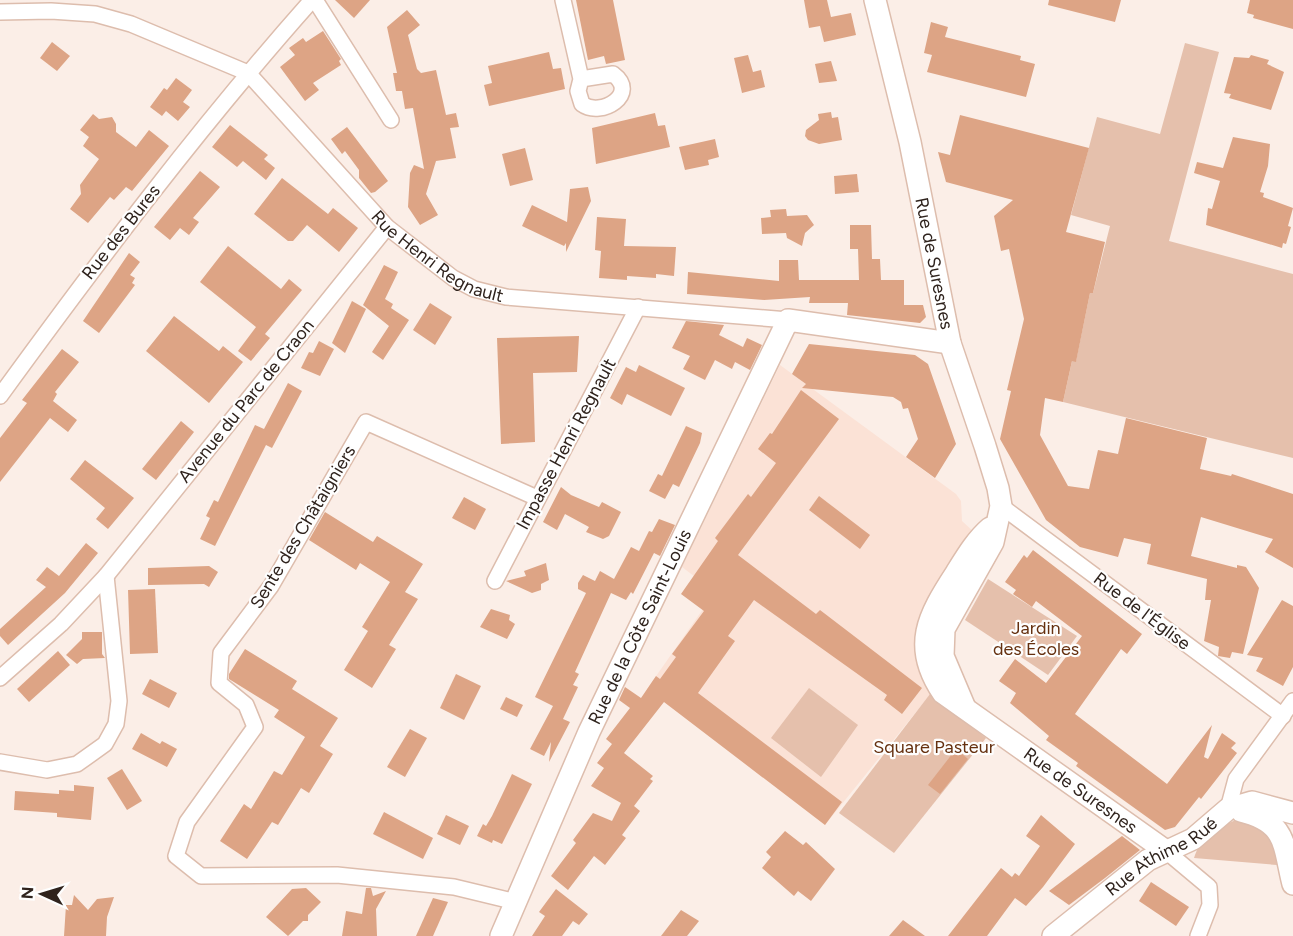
<svg xmlns="http://www.w3.org/2000/svg" width="1293" height="936" font-family="Figtree,sans-serif">
<style>
.built{fill:#fbe2d6}
.green{fill:#e5c0ac}
.building{fill:#dda485}
.lines{fill:none;stroke-linecap:round;stroke-linejoin:round}
.street-casing{stroke:#ddbdad;stroke-width:18}
.secondary-casing{stroke:#ddbdad;stroke-width:24}
.street{stroke:#fff;stroke-width:15}
.secondary{stroke:#fff;stroke-width:21}
.labels{text-anchor:middle;stroke-width:4.5;stroke-linejoin:round;paint-order:stroke}
.street-label{font-size:18px;fill:#2f231d;stroke:#fefefe}
.park-label{font-size:18px;fill:#65300f;stroke:#fefefe}
</style>
<rect width="100%" height="100%" fill="#fbeee7"/>
<!-- built -->
<polygon class="built" points="780,365 956,494 961,501 962,521 975,533 933,691 825,825 647,689 715,592 682,567"/>
<!-- green -->
<g class="green">
<polygon points="1185,43 1219,52 1169,241 1293,274 1293,458 1063,402 1072,361 1076,361 1090,293 1093,293 1110,226 1071,215 1097,117 1160,134"/>
<polygon points="988,579 1077,636 1048,675 965,620"/>
<polygon points="809,688 858,725 821,777 771,738"/>
<polygon points="930,694 986,738 894,853 839,813"/>
<path d="M1239,819C1269,828 1274,834 1277,865L1194,858C1200,837 1219,826 1239,819Z"/>
</g>
<!-- building -->
<g class="building">
<polygon points="335,0 370,0 354,18"/>
<polygon points="576,0 613,0 625,60 606,64 604,56 588,60"/>
<polygon points="804,0 827,0 831,17 851,13 856,35 824,42 820,26 809,28"/>
<polygon points="1049,0 1121,0 1115,22 1048,5"/>
<polygon points="1250,0 1293,0 1293,29 1253,18 1254,15 1247,13"/>
<polygon points="407,10 420,25 408,35 417,69 421,73 436,70 446,115 456,113 459,127 450,128 456,158 436,161 426,194 438,215 420,225 408,207 410,173 414,165 424,169 413,108 405,109 402,91 396,91 393,73 397,73 387,27"/>
<polygon points="931,22 948,27 945,37 1021,56 1020,60 1035,64 1026,97 927,72 932,55 924,53"/>
<polygon points="323,31 341,59 339,61 341,65 313,83 319,90 305,101 280,67 295,55 289,48 303,38 306,42"/>
<polygon points="52,42 70,56 57,71 40,58"/>
<polygon points="549,52 553,69 561,68 565,89 489,106 484,85 492,83 488,66"/>
<polygon points="748,55 753,72 761,70 765,87 742,93 734,58"/>
<polygon points="1251,55 1269,60 1267,64 1284,72 1271,110 1229,98 1231,94 1224,93 1234,57 1249,58"/>
<polygon points="831,61 837,81 819,83 815,64"/>
<polygon points="176,78 192,90 183,102 190,107 178,121 166,111 162,116 150,107 164,88 167,90"/>
<polygon points="831,112 832,118 838,117 842,140 819,144 808,140 805,136 806,130 819,120 818,114"/>
<polygon points="655,113 658,126 665,125 670,147 596,164 592,128"/>
<polygon points="93,114 99,119 112,117 116,124 116,132 136,147 149,130 169,146 132,191 126,187 114,200 110,197 88,223 70,209 81,194 80,185 99,159 83,146 89,137 80,130"/>
<polygon points="960,115 1089,148 1066,232 1105,242 1093,293 1090,293 1076,362 1072,361 1063,402 1045,398 1040,435 1068,486 1089,489 1098,450 1118,454 1126,418 1207,438 1200,469 1231,476 1232,474 1293,494 1293,568 1265,552 1273,539 1201,517 1191,556 1237,568 1237,565 1246,567 1259,588 1243,654 1232,652 1230,658 1218,656 1219,647 1204,641 1211,600 1205,600 1207,579 1147,564 1151,544 1124,538 1118,557 1080,547 1046,520 1000,439 1011,391 1007,390 1024,319 1009,249 1001,251 994,216 1013,200 946,182 938,152 950,155"/>
<polygon points="230,125 268,155 264,159 275,168 266,180 243,161 237,167 212,147"/>
<polygon points="347,127 388,181 375,192 371,193 359,178 359,170 345,151 342,154 331,139"/>
<polygon points="1233,137 1270,144 1268,166 1260,192 1264,193 1263,197 1293,208 1288,226 1291,227 1286,244 1283,243 1282,248 1206,225 1208,208 1212,209 1220,181 1194,173 1197,162 1223,168"/>
<polygon points="715,139 719,157 708,160 709,165 685,170 679,147"/>
<polygon points="525,148 533,180 510,186 502,154"/>
<polygon points="200,171 220,187 193,218 199,222 189,235 180,228 170,240 154,227"/>
<polygon points="857,174 859,192 835,194 834,176"/>
<polygon points="282,178 328,214 333,208 358,228 339,252 307,225 293,241 288,241 254,214"/>
<polygon points="588,187 591,201 566,252 566,243 564,246 522,226 532,205 567,222 570,189"/>
<polygon points="786,209 787,216 807,215 814,225 805,233 802,246 787,238 786,233 762,234 761,218 771,217 770,210"/>
<polygon points="597,217 626,219 624,246 676,247 674,276 656,274 656,278 627,276 627,280 599,278 601,251 595,250"/>
<polygon points="850,225 871,225 872,259 880,259 881,280 904,280 904,305 923,305 926,317 920,323 847,315 848,303 809,303 810,297 764,300 687,294 688,272 779,281 779,260 798,260 799,280 859,280 858,249 850,249"/>
<polygon points="228,246 281,289 289,279 302,290 265,334 270,338 251,361 238,351 256,327 200,282"/>
<polygon points="129,253 140,262 130,275 135,278 132,283 135,285 99,333 83,321"/>
<polygon points="384,265 398,272 385,299 393,304 391,308 409,320 383,360 372,352 389,326 363,305"/>
<polygon points="352,301 366,309 345,353 332,343"/>
<polygon points="430,303 452,317 435,345 413,330"/>
<polygon points="174,316 219,351 223,346 243,362 209,403 146,351"/>
<polygon points="686,321 724,325 719,335 743,347 747,338 762,345 750,370 735,362 732,369 715,360 705,380 683,369 690,356 672,348"/>
<polygon points="579,336 577,372 533,373 535,442 501,444 497,338"/>
<polygon points="319,341 334,349 320,376 301,368 309,352 313,353"/>
<polygon points="809,344 915,355 928,364 956,444 935,478 906,457 918,439 908,408 903,409 901,402 893,397 802,388 806,384 792,374"/>
<polygon points="62,349 79,362 55,392 57,394 53,401 77,420 68,432 50,418 0,482 0,438 27,403 22,400"/>
<polygon points="639,365 685,388 671,416 627,394 622,405 610,398 626,367 636,372"/>
<polygon points="288,383 302,391 272,448 266,445 215,546 200,539 210,518 206,516 214,500 218,502 255,425 264,429"/>
<polygon points="801,390 839,419 738,555 816,614 820,610 922,688 902,714 884,700 887,695 754,600 728,636 735,641 698,693 842,802 825,825 664,702 624,753 653,776 650,779 653,781 634,806 640,811 622,835 626,838 605,865 594,856 568,890 551,876 576,843 573,840 593,813 612,821 621,803 591,786 604,768 597,763 612,744 606,739 630,708 619,700 625,687 641,698 656,676 660,679 676,657 672,654 704,611 681,594 718,541 715,538 748,494 751,497 776,463 758,449 770,433 772,434"/>
<polygon points="181,421 194,432 156,480 142,469"/>
<polygon points="686,426 702,433 700,443 679,487 673,484 665,499 649,491 658,474 662,476"/>
<polygon points="85,460 134,498 108,529 96,519 105,508 70,479"/>
<polygon points="561,487 571,495 599,507 602,502 621,512 609,536 603,539 586,532 589,527 565,514 557,530 543,522"/>
<polygon points="819,496 870,535 860,549 809,510"/>
<polygon points="464,497 486,509 475,530 452,518"/>
<polygon points="325,512 373,542 377,536 423,564 405,592 418,599 389,645 396,649 372,688 344,670 368,631 362,627 390,582 360,563 356,570 309,540"/>
<polygon points="659,519 675,525 660,556 654,553 633,594 631,592 626,600 611,593 575,672 579,674 573,685 578,687 563,719 570,722 549,762 551,742 544,756 530,749 553,706 535,697 586,593 578,589 578,583 583,575 595,581 600,571 614,579 631,547 639,551 649,531 652,532"/>
<polygon points="86,543 98,553 65,593 8,645 0,636 0,629 46,587 36,580 47,567 59,576"/>
<polygon points="1033,550 1142,634 1127,654 1121,649 1075,714 1167,784 1212,725 1204,757 1208,759 1222,733 1236,743 1231,748 1237,753 1201,799 1199,797 1175,827 1165,830 1076,766 1078,763 1046,740 1049,736 1010,703 1016,693 999,681 1015,659 1046,683 1082,636 1036,601 1032,607 1013,594 1016,590 1005,582 1024,555 1027,558"/>
<polygon points="546,563 549,580 541,584 541,590 532,593 506,581 526,576 524,571"/>
<polygon points="209,566 218,572 209,587 204,584 148,585 148,568"/>
<polygon points="155,589 158,653 130,654 128,590"/>
<polygon points="1282,600 1293,606 1293,667 1283,686 1256,671 1263,658 1247,655"/>
<polygon points="491,609 510,615 509,620 515,624 507,639 480,627"/>
<polygon points="82,632 102,632 102,654 105,658 83,659 77,664 66,655 82,639"/>
<polygon points="245,649 297,681 292,689 338,718 320,746 333,754 309,793 301,788 278,825 272,822 247,859 220,841 244,804 251,809 274,771 282,775 305,737 274,717 279,710 229,679 229,674"/>
<polygon points="58,651 70,665 29,702 17,689"/>
<polygon points="456,674 481,686 464,720 440,708"/>
<polygon points="150,679 177,693 169,708 142,694"/>
<polygon points="506,697 523,705 517,717 500,709"/>
<polygon points="410,729 427,738 405,777 387,767"/>
<polygon points="141,733 160,744 162,741 177,749 167,767 132,749"/>
<polygon points="956,749 968,759 940,794 928,785"/>
<polygon points="122,769 142,801 127,810 107,778"/>
<polygon points="512,774 532,784 502,844 493,840 492,843 477,836 483,824 486,826 492,816"/>
<polygon points="74,785 94,787 91,820 57,817 57,813 14,810 15,791 59,794 59,790 74,791"/>
<polygon points="384,812 433,838 423,859 373,834"/>
<polygon points="446,815 469,826 460,845 437,834"/>
<polygon points="1041,815 1075,844 1043,887 1026,906 1015,898 987,936 948,936 1001,868 1012,877 1015,873 1019,876 1040,846 1026,836"/>
<polygon points="785,831 803,845 806,842 835,869 811,901 798,891 794,896 762,868 771,857 766,852"/>
<polygon points="1122,836 1140,850 1105,878 1069,905 1049,891"/>
<polygon points="1151,882 1189,907 1176,926 1139,901"/>
<polygon points="306,888 321,902 308,915 308,921 303,921 288,936 266,917 292,889"/>
<polygon points="366,888 371,888 373,896 386,891 376,909 377,936 342,936 346,911 362,914"/>
<polygon points="556,889 588,914 579,925 573,921 562,936 532,936 545,916 539,912"/>
<polygon points="74,895 88,910 97,899 114,897 107,917 106,936 64,936 66,905 72,905"/>
<polygon points="433,898 448,902 433,936 416,936"/>
<polygon points="681,910 699,921 687,936 661,936"/>
<polygon points="903,920 925,936 889,936"/>
</g>
<g class="lines">
<defs>
<g id="street">
<polyline points="315,0 391,120"/>
<path d="M563,0L581,79L578,91L582,104C601,118 640,94 613,74L581,79"/>
<path id="s1" d="M0,12L51,11L95,14L131,24L248,73L387,227L453,278L474,289L506,297L788,320"/>
<path d="M0,396C99,260 200,126 312,0"/>
<polyline points="1001,506 1283,716"/>
<polyline points="495,581 638,307"/>
<polyline points="0,678 61,624 106,576 387,227"/>
<polyline points="0,762 47,770 77,764 105,744 116,724 119,701 106,576"/>
<polyline points="1228,809 1236,779 1293,701"/>
<polyline points="1166,851 1209,887 1210,905 1198,936"/>
<polyline points="516,902 454,887 337,875 201,876 176,856 187,822 255,727 246,705 219,683 221,653 271,586 366,422 537,498"/>
</g>
<g id="secondary">
<path id="s2" d="M875,0L910,142L950,343L985,446L998,488L1001,506L993,542L944,629L943,656L965,708"/>
<path id="s3" d="M990,528C976,540 966,557 956,573C928,616 911,646 943,693L1166,851"/>
<path d="M1241,811C1287,822 1283,844 1293,884"/>
<path id="s4" d="M501,936L589,732L788,320L950,343"/>
<path id="s5" d="M1053,936L1148,860L1193,839L1228,809L1252,802L1293,813"/>
</g>
</defs>
<!-- street casing -->
<use href="#street" class="street-casing"/>
<!-- secondary casing -->
<use href="#secondary" class="secondary-casing"/>
<!-- street -->
<use href="#street" class="street"/>
<!-- secondary -->
<use href="#secondary" class="secondary"/>
</g>
<g class="labels">
<!-- street labels -->
<g class="street-label">
<text transform="translate(121 232) rotate(-52)" y="6">Rue des Bures</text>
<text dy="6" stroke="none"><textPath href="#s1" startOffset="526">Rue Henri Regnault</textPath></text>
<text dy="6" stroke="none"><textPath href="#s2" startOffset="270">Rue de Suresnes</textPath></text>
<text transform="translate(246 401) rotate(-51)" y="6">Avenue du Parc de Craon</text>
<text transform="translate(566 444) rotate(-62)" y="6">Impasse Henri Regnault</text>
<text transform="translate(303 527) rotate(-59)" y="6">Sente des Châtaigniers</text>
<text transform="translate(1142 611) rotate(37)" y="6">Rue de l'Église</text>
<text dy="6" stroke="none"><textPath href="#s4" startOffset="339">Rue de la Côte Saint-Louis</textPath></text>
<text dy="6" stroke="none"><textPath href="#s3" startOffset="356">Rue de Suresnes</textPath></text>
<text dy="6" stroke="none"><textPath href="#s5" startOffset="135">Rue Athime Rué</textPath></text>
</g>
<!-- park labels -->
<g class="park-label">
<text x="1036" y="634">Jardin<tspan x="1036" dy="21">des Écoles</tspan></text>
<text x="934" y="753">Square Pasteur</text>
</g>
</g>
<!-- north arrow -->
<g transform="translate(42 894) rotate(274)" stroke="#fefefe" stroke-width="4.5" paint-order="stroke">
<path d="M0-4.5L10 22L0 15L-10 22Z" fill="#2f231d"/>
<text y="-9" font-size="16" font-weight="bold" text-anchor="middle" fill="#2f231d">N</text>
</g>
</svg>
